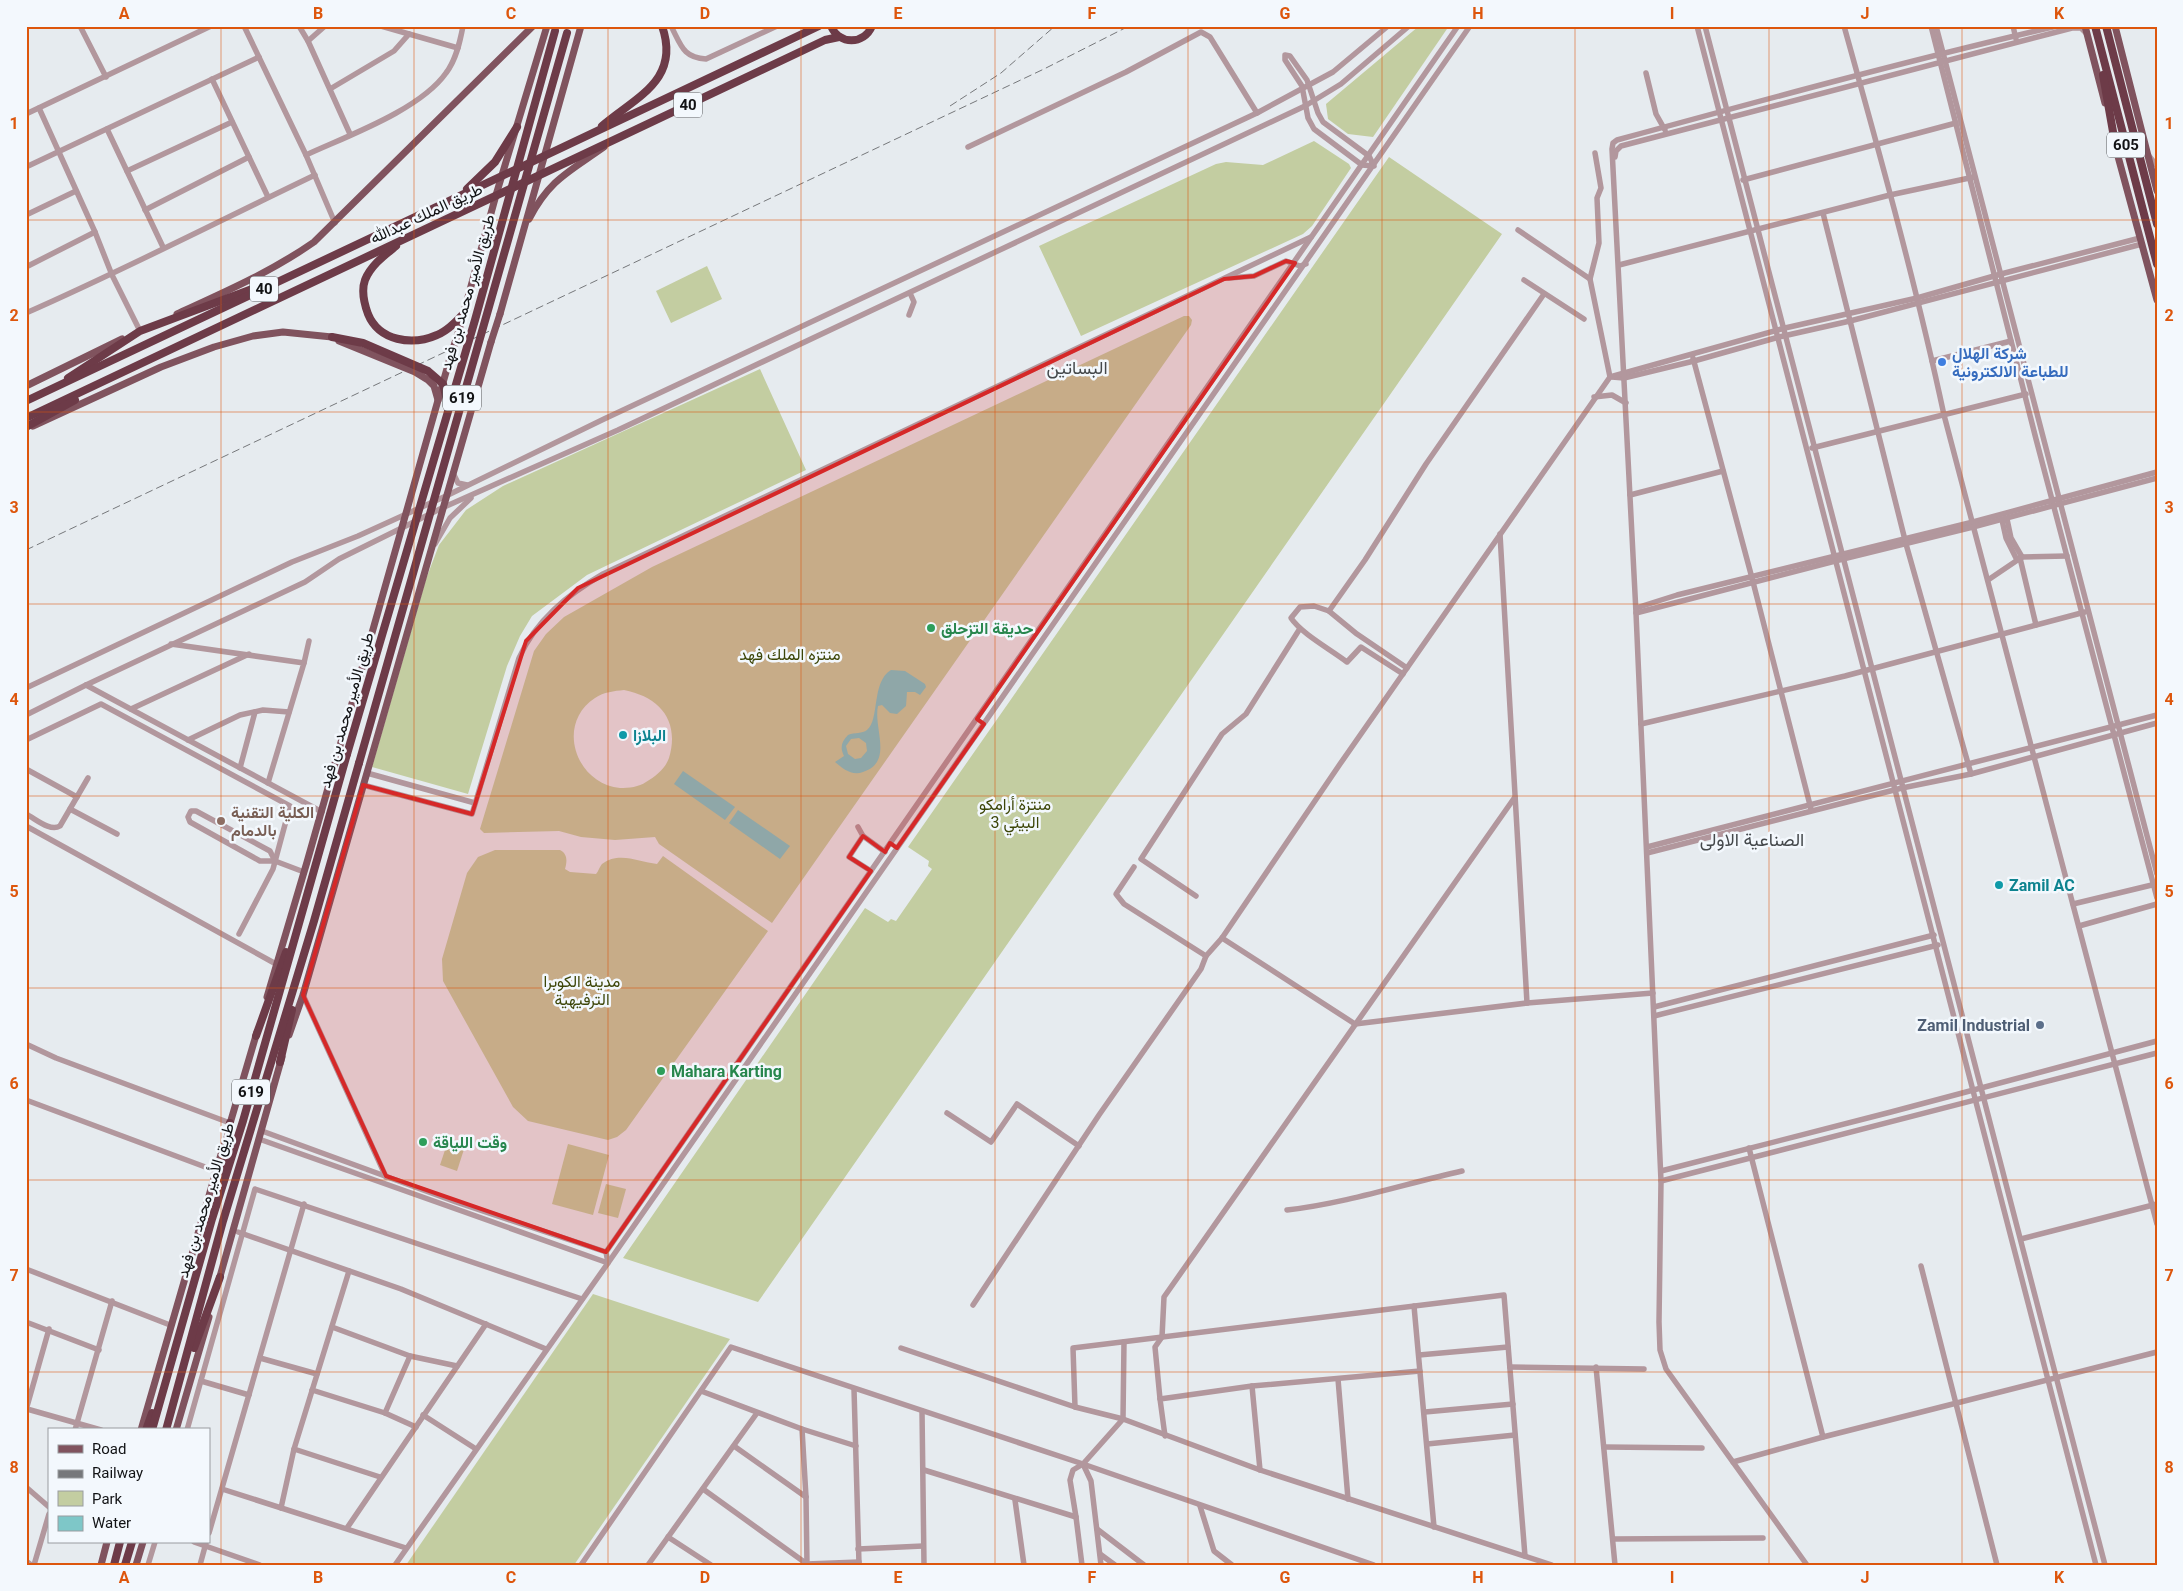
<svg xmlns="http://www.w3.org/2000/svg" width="2183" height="1591" font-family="Roboto,Vazirmatn,sans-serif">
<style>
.green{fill:#c3cda1;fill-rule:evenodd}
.water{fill:#7ec7c8;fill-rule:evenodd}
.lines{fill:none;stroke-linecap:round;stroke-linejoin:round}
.minor{stroke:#b2979d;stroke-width:5.5}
.major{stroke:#80535e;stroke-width:7}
.highway{stroke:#6d3b48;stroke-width:8}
.rail{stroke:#76787b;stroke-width:1;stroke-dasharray:8 4;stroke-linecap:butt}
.major-bridge{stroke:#80535e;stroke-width:7}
.highway-bridge{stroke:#6d3b48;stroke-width:8}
.marked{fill:#d62828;fill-opacity:0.2;stroke:#d62828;stroke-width:4;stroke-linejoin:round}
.grid{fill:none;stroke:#dd560c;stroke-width:1;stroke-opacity:0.55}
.shop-dot{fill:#3f7fe0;stroke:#f3f8fd;stroke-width:2}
.leisure-dot{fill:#2e9e5b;stroke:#f3f8fd;stroke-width:2}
.culture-dot{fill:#0f9aa8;stroke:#f3f8fd;stroke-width:2}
.education-dot{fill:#8d6e63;stroke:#f3f8fd;stroke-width:2}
.service-dot{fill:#5c6f8a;stroke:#f3f8fd;stroke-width:2}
.labels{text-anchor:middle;stroke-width:5;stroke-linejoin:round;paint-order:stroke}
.shield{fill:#f3f8fd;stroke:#56585b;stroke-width:1}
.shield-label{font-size:15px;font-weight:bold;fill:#121315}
.street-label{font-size:16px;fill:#121315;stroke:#f3f8fd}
.shop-label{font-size:16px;font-weight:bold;fill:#366cbe;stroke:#f3f8fd;text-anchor:start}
.leisure-label{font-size:16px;font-weight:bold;fill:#27864d;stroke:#f3f8fd;text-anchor:start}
.park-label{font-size:16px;fill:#3c4507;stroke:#f3f8fd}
.culture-label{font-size:16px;font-weight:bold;fill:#0d838f;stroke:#f3f8fd;text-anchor:start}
.education-label{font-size:16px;font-weight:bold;fill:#785e54;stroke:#f3f8fd;text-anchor:start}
.service-label{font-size:16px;font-weight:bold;fill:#4e5e75;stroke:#f3f8fd;text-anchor:end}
.neighbourhood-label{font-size:18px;fill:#44484b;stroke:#f3f8fd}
.neatline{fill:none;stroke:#dd560c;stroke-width:2}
.grid-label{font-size:16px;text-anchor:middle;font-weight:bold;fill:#dd560c}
</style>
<rect width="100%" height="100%" fill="#e6ebef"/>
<!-- green -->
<g class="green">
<polygon points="1419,26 1449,26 1373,137 1348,134 1328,119 1326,104"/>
<polygon points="1314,141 1349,164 1351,168 1312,226 1303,234 1081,336 1039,246 1216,164 1226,162 1263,165"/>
<polygon points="1389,157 1502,234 758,1302 623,1258 865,908 888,922 891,919 896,921 932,869 928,866 929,861 908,847"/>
<polygon points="707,266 722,299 671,323 656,291"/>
<path d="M1184,316H1189L1192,320L1191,325L772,923L659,844L655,837L615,840L581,837L559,831L484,833L480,829L534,651L546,634L564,617L652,567ZM624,690C660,697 680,721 669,758C665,769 656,776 646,782C639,787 629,788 620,788C576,784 555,724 595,698C604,692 614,691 624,690Z"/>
<polygon points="760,369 806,470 587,575 532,616 520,636 507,666 468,794 372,767 426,579 439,545 466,510 503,486"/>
<path d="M495,850H560C568,854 567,862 565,869L570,872L596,874C598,872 600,866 602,864C619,851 639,862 657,864L663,856L768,931L626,1130L617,1137L608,1140L528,1121L513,1107L443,981L442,959L467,873L478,857Z"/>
<polygon points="449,1138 466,1143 457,1171 440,1165"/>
<polygon points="568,1144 609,1155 593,1215 552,1204"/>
<polygon points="606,1184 626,1189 618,1218 598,1213"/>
<polygon points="593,1294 730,1339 574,1565 406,1565"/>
</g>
<!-- water -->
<g class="water">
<path d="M891,670L905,671L925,684L926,687L920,695L915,692H907L906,706L897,714L890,713L882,705L878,706C873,728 894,762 863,772C852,776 843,769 835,762L844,756C840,748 841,742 848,735C855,732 862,734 867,730C880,720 871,682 891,670ZM859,738L866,743L867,751L861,758L855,759L848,754L846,746L851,739Z"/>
<polygon points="683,771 735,807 725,820 674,784"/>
<polygon points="738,810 790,846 780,859 729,823"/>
</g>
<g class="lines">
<!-- minor -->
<g class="minor">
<polyline points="80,26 106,77"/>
<polyline points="244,26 306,155 335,223"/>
<polyline points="299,26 308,41 350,134"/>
<polyline points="381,26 458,48"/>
<path d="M671,26C681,45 683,58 706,59L777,26"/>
<path d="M1697,26C1834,538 1959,1053 2096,1565"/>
<polyline points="1705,26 2105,1565"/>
<path d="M1844,26C1880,155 1916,284 1944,415L2157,1224"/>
<polyline points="1931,26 2036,439 2157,898"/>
<polyline points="1936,26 2157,874"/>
<polyline points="2013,26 2016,39"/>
<polyline points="308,41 325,26"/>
<polygon points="1285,55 1290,56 1307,80 1318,113 1323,122 1369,156 1374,166 1362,165 1314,129 1308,118 1302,86 1285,60"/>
<polyline points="1646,73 1656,114 1665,130"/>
<polyline points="212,79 268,197"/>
<polyline points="330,89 394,51 409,34"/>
<polyline points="39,108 95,232 112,275 140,331"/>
<polyline points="26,114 211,26"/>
<polyline points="107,129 163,247"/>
<polyline points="968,147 1126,72 1201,32 1210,37 1257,113"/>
<path d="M306,155C347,136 420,110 446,73C456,60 460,42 463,26"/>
<polyline points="2149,156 2157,166"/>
<polyline points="1615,157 1616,151 1621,146 2072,28 2081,28 2087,34"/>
<polyline points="26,167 259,57"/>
<polyline points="127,171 232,122"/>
<polyline points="1743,180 1956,123"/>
<polyline points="145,210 249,157"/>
<polyline points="1823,213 1906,544 1971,774"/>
<polyline points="26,215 76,191"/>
<polyline points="1518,230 1590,279 1610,377"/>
<polyline points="1619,265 1890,195 1974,177"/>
<polyline points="26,267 95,232"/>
<polyline points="1229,278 1254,276 1286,261 1300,266 1306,264"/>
<polyline points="1590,279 1599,243 1597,198 1601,188 1595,153"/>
<polyline points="1524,280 1584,319"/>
<path d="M26,313C124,270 219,221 315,175"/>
<polyline points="909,315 914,302 910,293"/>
<polyline points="1693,358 1752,578 1811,809"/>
<polyline points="1932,361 2011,341"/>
<polyline points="1612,377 1624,378 1694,361 1779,337 1850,321 2142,244"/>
<polyline points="1594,397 1612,395 1626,403"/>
<polyline points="1812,448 2026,394"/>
<polyline points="453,473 458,483 467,485"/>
<polyline points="1630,495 1723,471"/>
<polyline points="2007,519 2011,538 2022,557"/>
<polyline points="2002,520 2006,538 2017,560"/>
<polyline points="1500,534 1527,1003"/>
<polyline points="435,544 450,518 471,498"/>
<polyline points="2020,558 2036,625"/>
<polyline points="1988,580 2022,557 2067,556"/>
<polyline points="1636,608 1677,595 1973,522 2157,472"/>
<polyline points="1329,611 1365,560 1426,464 1544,294"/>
<polyline points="1636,613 1843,559 1973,527 2157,478"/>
<polyline points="171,644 304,663 268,783"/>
<polyline points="304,663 309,641"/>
<path d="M1403,674L1361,647L1347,662C1330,649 1302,634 1291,618L1300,607L1314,606L1329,611L1357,634L1407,668"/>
<polyline points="86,685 322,812"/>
<polyline points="26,688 292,562 358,536 446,496 604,419 1257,113 1333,72 1388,26"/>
<polyline points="131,709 249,654"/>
<polyline points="26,715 86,685 305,582 339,559 442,508 618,430 1305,106 1341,84 1409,26"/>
<polyline points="1641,724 1845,676 2085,612"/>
<polyline points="26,740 101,704 290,806 273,869 239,934"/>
<polyline points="188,740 240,715 263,710 289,712"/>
<polyline points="240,768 255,712"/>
<polyline points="26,769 77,797"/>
<polyline points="367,773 475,803"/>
<path d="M363,785L472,814L519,658C536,620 567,595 603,574L1311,237"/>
<polyline points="70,809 117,834"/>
<path d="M26,814C36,819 50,832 60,826L88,778"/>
<polyline points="26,826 276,964"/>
<polyline points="858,827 863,836 885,852"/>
<polyline points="863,836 849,857 871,871"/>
<polyline points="1647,847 2157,715"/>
<polyline points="1647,853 1902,788 1971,774 2157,723"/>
<polyline points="275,861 260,861 190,822 188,817 191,811 196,811 270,851 275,861 304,872"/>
<polyline points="1134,867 1116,894 1124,904 1206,956"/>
<polyline points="1196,896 1141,859 1222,734 1246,714 1299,630"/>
<polyline points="2073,904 2156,884"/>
<polyline points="2079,926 2157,904"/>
<polyline points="1222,938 1355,1024 1527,1003 1653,993"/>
<polyline points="303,995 386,1177"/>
<polyline points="1654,1007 1934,935"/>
<polyline points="1654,1016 1938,945"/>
<polyline points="26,1044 56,1058 230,1123"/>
<polyline points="26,1100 216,1171"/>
<polyline points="947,1113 991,1142 1017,1104 1079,1146"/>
<polyline points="262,1131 456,1202 606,1252 1458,26"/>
<polyline points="259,1139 608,1263 1470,26"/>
<polyline points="1749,1148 1823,1437"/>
<polyline points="1661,1171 1891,1112 2157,1041"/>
<polyline points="1661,1181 2157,1053"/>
<path d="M1287,1210C1347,1203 1404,1184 1462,1171"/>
<polyline points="238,1232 401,1289 546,1349"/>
<polyline points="2021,1239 2157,1204"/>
<polyline points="1921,1266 1997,1565"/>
<polyline points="26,1269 170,1325"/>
<polyline points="973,1305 1099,1115 1201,969 1206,956 1222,938 1340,764 1610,377 1785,328 1917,298 2001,274 2140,238"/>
<polyline points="1414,1306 1434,1527"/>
<polyline points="26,1322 99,1350"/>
<polyline points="332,1327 410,1356 457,1366"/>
<polyline points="901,1348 1075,1407 1123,1419 1260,1470 1552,1565"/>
<polyline points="1419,1355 1508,1347"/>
<polyline points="260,1358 317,1374"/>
<polyline points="1510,1367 1644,1369"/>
<polyline points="1596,1367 1615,1565"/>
<polyline points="1338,1379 1348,1499"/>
<polyline points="201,1381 249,1395"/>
<polyline points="1252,1386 1260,1470"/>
<polyline points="854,1389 859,1564"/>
<polyline points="312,1390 385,1413 416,1427"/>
<polyline points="701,1391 802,1429 856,1446"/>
<polyline points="1160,1399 1155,1347 1162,1337 1164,1297 1515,797"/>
<polyline points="1075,1407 1073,1348 1504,1295 1525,1556"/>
<polyline points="27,1409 101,1430"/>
<polyline points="26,1410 49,1329"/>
<polyline points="922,1411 924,1565"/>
<polyline points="1425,1412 1513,1404"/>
<polyline points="385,1413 410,1356"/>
<polyline points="423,1415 476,1449"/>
<polyline points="802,1429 806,1497 807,1565"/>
<polyline points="75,1430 112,1301"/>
<polyline points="187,1430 255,1189 582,1299"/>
<polyline points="1165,1436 1160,1399 1252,1386 1420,1371"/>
<polyline points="1427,1444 1515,1435"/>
<polyline points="734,1446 806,1497"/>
<polyline points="1604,1447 1702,1448"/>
<polyline points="294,1449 380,1477"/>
<polyline points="1733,1462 1823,1437 2157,1352"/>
<polyline points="1083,1464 1091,1481 1101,1565"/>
<polyline points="924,1470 1076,1517"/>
<polyline points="26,1487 49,1507"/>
<polyline points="222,1489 406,1548"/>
<polyline points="703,1489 807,1564 859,1562"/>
<polyline points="1015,1500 1024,1565"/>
<polyline points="1200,1506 1214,1551 1232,1565"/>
<polyline points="281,1508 294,1449 349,1271"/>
<polyline points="347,1528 486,1324"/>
<polyline points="1097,1529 1144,1565"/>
<polyline points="209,1533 304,1204"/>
<polyline points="668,1537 711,1565"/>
<polyline points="1613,1539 1763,1538"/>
<polyline points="194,1542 260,1565"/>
<polyline points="858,1549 923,1546"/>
<polyline points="1100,1554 1115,1565"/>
<polyline points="26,1561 31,1565"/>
<polyline points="34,1565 49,1514"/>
<polyline points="148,1565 155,1542"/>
<polyline points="200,1565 206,1543"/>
<polyline points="395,1565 608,1263 606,1252"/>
<polyline points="581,1565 731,1347 1083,1464 1374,1565"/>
<polyline points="648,1565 757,1413"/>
<polyline points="1082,1565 1076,1517 1070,1480 1073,1470 1083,1464 1123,1419 1124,1342"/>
<path d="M1807,1565L1666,1369L1660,1350L1659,1322L1661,1181L1636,613L1612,149L1613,143L1617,140C1763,100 1910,60 2057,26"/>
</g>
<!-- major -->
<g class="major">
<polyline points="2085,26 2105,103"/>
<polyline points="2115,26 2157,191"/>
<polyline points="2113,138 2157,300"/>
<path d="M529,219C550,179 569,172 604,147"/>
<path d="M177,314C225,292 271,272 314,242L533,26"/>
<polyline points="500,314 581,26"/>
<polyline points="459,330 496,195 547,26"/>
<polyline points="26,386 122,339"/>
<polyline points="33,426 161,367 214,347 253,336 283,332 332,337"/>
<polyline points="267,997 307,862 450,358"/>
<polyline points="289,1035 303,995 491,342"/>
<polyline points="229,1127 257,1032"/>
<polyline points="219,1280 282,1057"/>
<polyline points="141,1430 224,1144"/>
<polyline points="176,1430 209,1317"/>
<polyline points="101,1565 107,1542"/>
<polyline points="136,1565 143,1542"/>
</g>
<!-- highway -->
<g class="highway">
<path d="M831,26C839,45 864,45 872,26"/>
<polyline points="2095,26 2157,264"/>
<polyline points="2106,26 2157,224"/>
<polyline points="2103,75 2115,143"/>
<path d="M602,126C636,97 681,80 662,26"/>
<polyline points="467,189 495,162 517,127"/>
<path d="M396,246C385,255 371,265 365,280C361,291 364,303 368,314C379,341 412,346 437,335C448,331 458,320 466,311"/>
<polyline points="68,378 140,331 268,283"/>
<polyline points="26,401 819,26"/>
<polyline points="26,418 825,40 839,37"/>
<polyline points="26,427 75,400"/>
<polyline points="256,1036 286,952"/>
<polyline points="280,1062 292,1010"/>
<polyline points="222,1173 230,1123"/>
<polyline points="194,1348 220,1277"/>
<polyline points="146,1430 152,1413"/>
<polyline points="152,1430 212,1219 243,1121 347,754"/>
<polyline points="166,1430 223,1221 314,921 359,763"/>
<polyline points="114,1565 120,1542"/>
<polyline points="125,1565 132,1542"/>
</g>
<!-- rail -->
<g class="rail">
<polyline points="950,106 1001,73 1055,26"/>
<polyline points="26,550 1044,69 1129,26"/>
</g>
<!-- major-bridge -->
<g class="major-bridge">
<polyline points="339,341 415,372 428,380 434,386 438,400"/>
<polyline points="491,342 500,314"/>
<polyline points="450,358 459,330"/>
</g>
<!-- highway-bridge -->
<g class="highway-bridge">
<polyline points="332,337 363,343 428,371 443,384 448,404"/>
<polyline points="347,754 475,320 555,31"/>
<polyline points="359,763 567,33"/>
</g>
</g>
<!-- marked area -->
<path class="marked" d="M1286,261L1295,263L977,719L984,724L897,848L890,843L885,852L863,836L849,857L871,871L606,1252L386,1176L303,995L363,785L472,814L526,641L578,588L1224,279L1254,276Z"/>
<!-- grid -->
<path class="grid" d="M221,26V1565M414,26V1565M608,26V1565M801,26V1565M995,26V1565M1188,26V1565M1382,26V1565M1575,26V1565M1769,26V1565M1962,26V1565M26,220H2157M26,412H2157M26,604H2157M26,796H2157M26,988H2157M26,1180H2157M26,1372H2157"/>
<!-- markers -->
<circle class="shop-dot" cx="1942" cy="362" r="5"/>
<g class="leisure-dot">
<circle cx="931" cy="628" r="5"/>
<circle cx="661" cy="1071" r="5"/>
<circle cx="423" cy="1142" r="5"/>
</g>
<g class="culture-dot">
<circle cx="623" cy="735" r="5"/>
<circle cx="1999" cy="885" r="5"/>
</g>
<circle class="education-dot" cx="221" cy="821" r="5"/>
<circle class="service-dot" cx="2040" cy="1025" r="5"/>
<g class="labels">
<!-- shield labels -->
<g class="shield">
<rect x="674" y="92.5" width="28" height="25" rx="4"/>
<rect x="2107" y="132.5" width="38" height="25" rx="4"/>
<rect x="250" y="276.5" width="28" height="25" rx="4"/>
<rect x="443" y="385.5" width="38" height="25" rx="4"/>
<rect x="232" y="1079.5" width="38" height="25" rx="4"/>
</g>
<g class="shield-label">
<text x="688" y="110">40</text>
<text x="2126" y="150">605</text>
<text x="264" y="294">40</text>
<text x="462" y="403">619</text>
<text x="251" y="1097">619</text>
</g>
<!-- street labels -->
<g class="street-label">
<text transform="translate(426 213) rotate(-25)" y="6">طريق الملك عبدالله</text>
<text transform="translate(467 292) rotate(-74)" y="6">طريق الأمير محمد بن فهد</text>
<text transform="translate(346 710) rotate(-74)" y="6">طريق الأمير محمد بن فهد</text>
<text transform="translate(205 1200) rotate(-73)" y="6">طريق الأمير محمد بن فهد</text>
</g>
<!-- shop labels -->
<g class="shop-label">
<text x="1952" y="359">شركة الهلال<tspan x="1952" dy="18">للطباعة الالكترونية</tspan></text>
</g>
<!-- leisure labels -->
<g class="leisure-label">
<text x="941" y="634">حديقة التزحلق</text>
<text x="671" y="1077">Mahara Karting</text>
<text x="433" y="1148">وقت اللياقة</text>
</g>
<!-- park labels -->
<g class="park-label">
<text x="790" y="660">منتزه الملك فهد</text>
<text x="1015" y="810">منتزة أرامكو<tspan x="1015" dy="18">البيئي 3</tspan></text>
<text x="582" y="987">مدينة الكوبرا<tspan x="582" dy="18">الترفيهية</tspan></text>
</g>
<!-- culture labels -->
<g class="culture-label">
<text x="633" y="741">البلازا</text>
<text x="2009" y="891">Zamil AC</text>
</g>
<!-- education labels -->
<g class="education-label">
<text x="231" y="818">الكلية التقنية<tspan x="231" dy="18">بالدمام</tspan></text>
</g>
<!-- service labels -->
<g class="service-label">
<text x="2030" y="1031">Zamil Industrial</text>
</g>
<!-- neighbourhood labels -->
<g class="neighbourhood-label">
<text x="1077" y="374">البساتين</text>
<text x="1752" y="846">الصناعية الاولى</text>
</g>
</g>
<!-- border -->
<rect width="2183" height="1591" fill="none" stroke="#f3f8fd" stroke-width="55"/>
<!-- legend -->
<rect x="48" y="1428" width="162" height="115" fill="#f3f8fd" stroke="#999ca0"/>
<rect x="58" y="1445" width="25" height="8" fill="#80535e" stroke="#999ca0"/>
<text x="92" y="1454" font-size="15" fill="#121315">Road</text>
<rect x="58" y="1470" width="25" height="8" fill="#76787b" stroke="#999ca0"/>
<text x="92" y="1478" font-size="15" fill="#121315">Railway</text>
<rect x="58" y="1491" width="25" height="15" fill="#c3cda1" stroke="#999ca0"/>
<text x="92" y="1504" font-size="15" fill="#121315">Park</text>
<rect x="58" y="1516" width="25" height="15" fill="#7ec7c8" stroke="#999ca0"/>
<text x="92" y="1528" font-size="15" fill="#121315">Water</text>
<rect x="28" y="28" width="2128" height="1536" class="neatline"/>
<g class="grid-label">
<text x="124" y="19">A</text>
<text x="318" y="19">B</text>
<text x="511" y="19">C</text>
<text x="705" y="19">D</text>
<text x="898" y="19">E</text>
<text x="1092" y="19">F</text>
<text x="1285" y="19">G</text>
<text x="1478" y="19">H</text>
<text x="1672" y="19">I</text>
<text x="1865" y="19">J</text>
<text x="2059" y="19">K</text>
<text x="14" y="129">1</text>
<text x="2169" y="129">1</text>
<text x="14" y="321">2</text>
<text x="2169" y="321">2</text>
<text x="14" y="513">3</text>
<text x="2169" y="513">3</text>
<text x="14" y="705">4</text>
<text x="2169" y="705">4</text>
<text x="14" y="897">5</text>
<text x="2169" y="897">5</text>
<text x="14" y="1089">6</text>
<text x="2169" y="1089">6</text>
<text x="14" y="1281">7</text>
<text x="2169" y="1281">7</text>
<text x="14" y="1473">8</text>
<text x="2169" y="1473">8</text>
<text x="124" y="1583">A</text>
<text x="318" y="1583">B</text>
<text x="511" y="1583">C</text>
<text x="705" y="1583">D</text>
<text x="898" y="1583">E</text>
<text x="1092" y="1583">F</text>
<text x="1285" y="1583">G</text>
<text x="1478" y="1583">H</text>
<text x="1672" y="1583">I</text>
<text x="1865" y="1583">J</text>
<text x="2059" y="1583">K</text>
</g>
</svg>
